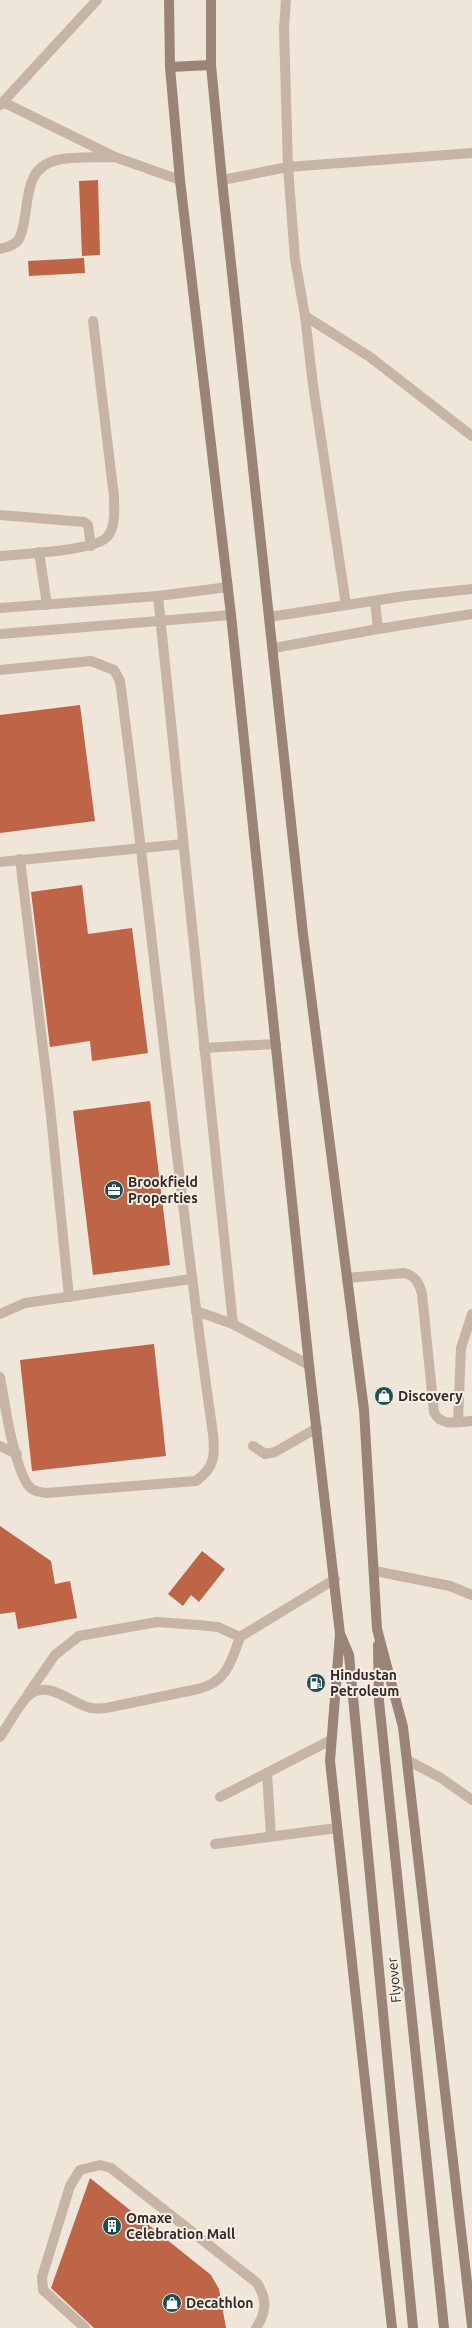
<svg xmlns="http://www.w3.org/2000/svg" width="472" height="2328" font-family="Ubuntu,sans-serif">
<style>
.building{fill:#be6548}
.lines{fill:none;stroke-linecap:round;stroke-linejoin:round}
.service{stroke:#c6b5a6;stroke-width:10}
.minor{stroke:#c6b5a6;stroke-width:10}
.tertiary{stroke:#c6b5a6;stroke-width:10}
.secondary{stroke:#9a8477;stroke-width:10}
.labels{text-anchor:middle;stroke-width:4;stroke-linejoin:round;paint-order:stroke}
.poi-label{font-size:14px;font-weight:bold;fill:#332a26;stroke:#f7efe5;text-anchor:start}
.street-label{font-size:14px;fill:#332a26;stroke:#f7efe5}
</style>
<rect width="100%" height="100%" fill="#efe5d9"/>
<!-- building -->
<g class="building">
<polygon points="98,180 100,255 82,256 79,181"/>
<polygon points="84,258 85,273 29,276 28,261"/>
<polygon points="80,705 95,821 0,833 0,715"/>
<polygon points="82,885 88,934 132,928 148,1053 92,1061 90,1041 50,1047 31,892"/>
<polygon points="150,1101 170,1265 93,1275 73,1111"/>
<polygon points="154,1344 166,1456 32,1471 20,1360"/>
<polygon points="0,1526 51,1561 55,1584 70,1581 77,1618 18,1629 15,1612 0,1614"/>
<polygon points="202,1551 225,1569 199,1602 191,1595 183,1606 168,1594"/>
<polygon points="90,2178 211,2275 219,2289 226,2328 94,2328 51,2288"/>
</g>
<g class="lines">
<!-- service -->
<g class="service">
<polyline points="286,0 284,29 288,167"/>
<polyline points="3,102 115,157 180,180"/>
<path d="M0,249C7,247 17,245 20,237C31,211 20,168 57,160C75,156 96,158 115,157"/>
<polyline points="0,515 84,522 88,525 91,546"/>
<polyline points="39,552 47,605"/>
<path d="M0,556C20,554 98,551 108,536C116,525 114,510 114,497L93,321"/>
<polyline points="158,596 233,1324"/>
<path d="M0,670L91,661L114,670L120,681C153,932 177,1184 213,1434C215,1456 215,1467 196,1481L46,1493C39,1492 32,1491 28,1485C13,1463 5,1404 0,1377"/>
<polyline points="20,859 50,1106 69,1297"/>
<polyline points="0,862 183,844"/>
<polyline points="204,1048 276,1044"/>
<path d="M347,1278L404,1273C416,1276 419,1283 422,1294L434,1412C441,1427 457,1422 472,1421"/>
<polyline points="196,1311 233,1324 309,1365"/>
<polyline points="0,1314 25,1303 191,1279"/>
<polyline points="458,1422 461,1348 472,1314"/>
<polyline points="0,1446 17,1454"/>
<polyline points="253,1446 265,1454 275,1452 317,1428"/>
<polyline points="375,1571 450,1586 472,1595"/>
<polyline points="28,1694 55,1655 79,1636 157,1622 198,1625"/>
<path d="M0,1737C7,1727 20,1703 28,1696C48,1678 71,1704 91,1708C96,1709 102,1708 106,1708L198,1689"/>
<polyline points="267,1773 271,1837"/>
<polyline points="220,1797 331,1740"/>
<polyline points="215,1844 337,1828"/>
<path d="M85,2328L43,2290L42,2277L70,2186L80,2170L100,2165L111,2168L257,2283C267,2299 267,2312 256,2328"/>
</g>
<!-- minor -->
<g class="minor">
<polyline points="0,105 97,0"/>
<polyline points="288,167 295,259 305,316 313,385 346,605"/>
<polyline points="222,180 288,167 472,153"/>
<polyline points="305,316 370,357 472,436"/>
<polyline points="375,601 378,629"/>
<polyline points="269,617 405,596 472,589"/>
<polyline points="274,648 378,629 472,614"/>
<polyline points="198,1625 218,1627 240,1637 335,1579"/>
<path d="M198,1689C227,1682 231,1662 240,1637"/>
<polyline points="407,1760 441,1778 472,1800"/>
</g>
<!-- tertiary -->
<g class="tertiary">
<polyline points="0,608 158,596 228,587"/>
<polyline points="0,634 231,615"/>
</g>
<!-- secondary -->
<g class="secondary">
<polyline points="169,0 170,67 180,180 231,615 309,1365 340,1634 330,1761 392,2328"/>
<polyline points="211,0 211,65 222,180 303,934 364,1410 377,1629 403,1727 472,2326"/>
<polyline points="170,67 211,65"/>
<polyline points="341,1636 349,1655 413,2328"/>
<polyline points="378,1645 379,1701 444,2328"/>
</g>
</g>
<!-- icons -->
<defs>
<symbol id="office-disc" viewBox="-11 -11 22 22"><circle r="9.5" fill="#1f4e51" stroke="#f7efe5"/><path d="M-6-3h4V-5.5h4V-3h4V5H-6ZM-1-4.5V-3h2v-1.5ZM-6 0V1H6V0Z" fill="#fff"/></symbol>
<symbol id="shop-disc" viewBox="-11 -11 22 22"><circle r="9.5" fill="#1f4e51" stroke="#f7efe5"/><path d="M-5-2.5h2.3a2.7 3.5 0 0 1 5.4 0H5L5.5 6h-11ZM-1.5-2.5h3a1.5 2.3 0 0 0-3 0Z" fill="#fff"/></symbol>
<symbol id="fuel-disc" viewBox="-11 -11 22 22"><circle r="9.5" fill="#1f4e51" stroke="#f7efe5"/><path d="M-5.5-6h7V0h2V4h1.3V-2.5L3-4.5l.8-.8L6-3V5H2.5V1h-1V6h-7ZM-4.2-4.7v3.2H.2V-4.7Z" fill="#fff"/></symbol>
<symbol id="building-disc" viewBox="-11 -11 22 22"><circle r="9.5" fill="#1f4e51" stroke="#f7efe5"/><path d="M-4-6H4V6H1V3H-1V6H-4ZM-2.5-4.3h1.7v1.8h-1.7ZM.8-4.3h1.7v1.8H.8ZM-2.5-1h1.7V.8h-1.7ZM.8-1h1.7V.8H.8Z" fill="#fff"/></symbol>
</defs>
<g fill-rule="evenodd">
<use href="#office-disc" x="103" y="1179" width="22" height="22"/>
<use href="#shop-disc" x="373" y="1385" width="22" height="22"/>
<use href="#fuel-disc" x="305" y="1672" width="22" height="22"/>
<use href="#building-disc" x="101" y="2215" width="22" height="22"/>
<use href="#shop-disc" x="161" y="2292" width="22" height="22"/>
</g>
<g class="labels">
<!-- poi labels -->
<g class="poi-label">
<text x="128" y="1187">Brookfield<tspan x="128" dy="16">Properties</tspan></text>
<text x="398" y="1401">Discovery</text>
<text x="330" y="1680">Hindustan<tspan x="330" dy="16">Petroleum</tspan></text>
<text x="126" y="2223">Omaxe<tspan x="126" dy="16">Celebration Mall</tspan></text>
<text x="186" y="2308">Decathlon</text>
</g>
<!-- street labels -->
<g class="street-label">
<text transform="translate(394 1980) rotate(-96)" y="5">Flyover</text>
</g>
</g>
</svg>
